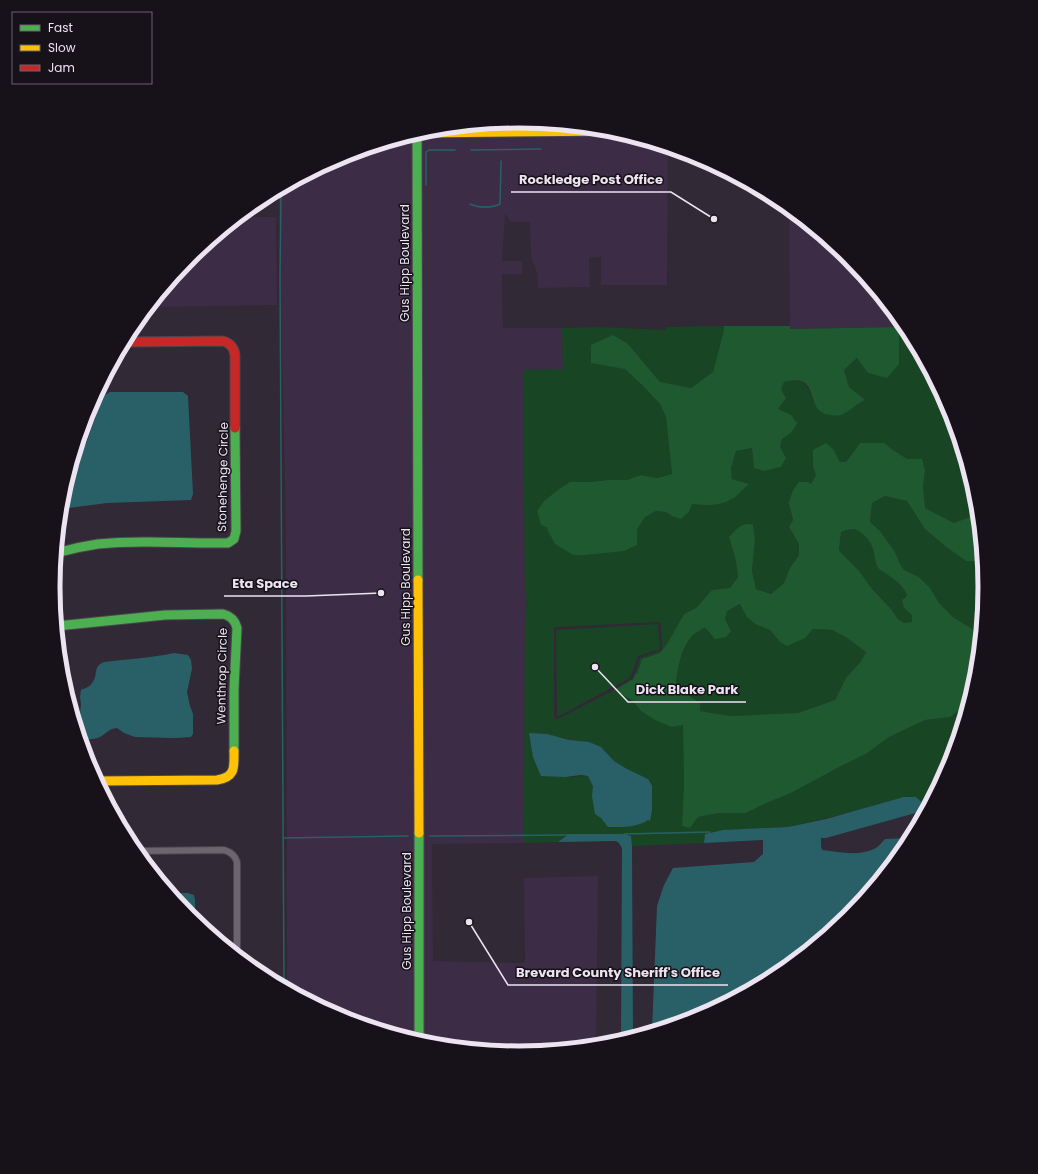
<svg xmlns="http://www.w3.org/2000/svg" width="1038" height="1174" font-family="Poppins,sans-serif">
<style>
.built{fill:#3d2c45}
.green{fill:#184625;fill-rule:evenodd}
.forest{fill:#1f592f;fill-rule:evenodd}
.water{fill:#296067}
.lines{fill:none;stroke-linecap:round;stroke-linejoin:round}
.stream{stroke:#296067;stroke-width:1.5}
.taxiway{stroke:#4e4752;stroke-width:15}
.street-casing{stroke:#4b4550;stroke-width:8}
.fast-casing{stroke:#4b4550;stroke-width:11}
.slow-casing{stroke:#4b4550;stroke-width:11}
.jam-casing{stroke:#4b4550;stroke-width:11}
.street{stroke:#6c6570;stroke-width:6}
.fast{stroke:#4caf50;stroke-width:9}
.slow{stroke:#ffc107;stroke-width:9}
.jam{stroke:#c62828;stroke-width:9}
.labels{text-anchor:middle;stroke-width:3;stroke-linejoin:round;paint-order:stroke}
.street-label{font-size:12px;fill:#ede4f2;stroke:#17111a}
.rim{fill:none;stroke:#ede4f2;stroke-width:5}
.leader{fill:none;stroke:#ede4f2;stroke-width:1.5}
.callout-dot{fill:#ede4f2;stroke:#17111a;stroke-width:1.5}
.callout-label{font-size:13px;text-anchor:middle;font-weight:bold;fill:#ede4f2;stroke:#17111a;stroke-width:3;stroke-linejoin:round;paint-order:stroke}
</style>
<rect width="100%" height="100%" fill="#312935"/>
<!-- built -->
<g class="built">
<polygon points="623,134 668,148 667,286 665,285 601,285 601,257 589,258 590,287 538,288 537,273 531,256 530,222 511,222 505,213 502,261 522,261 522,274 502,274 503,328 562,328 563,369 523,370 525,594 526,597 526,612 525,614 524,812 523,843 432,844 433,961 525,963 524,878 598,876 596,1045 519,1053 428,1044 422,1042 420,136 555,136"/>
<polygon points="410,136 413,136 416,1040 340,1017 287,989 286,528 279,215 279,189 341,156"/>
<polygon points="789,209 849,258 906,327 790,329"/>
<polygon points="239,217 276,217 277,305 149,307 190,257"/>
</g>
<!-- green -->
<g class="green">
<path d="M724,326V330L713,372L691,388L660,382L628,344L625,369L644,387L660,404L666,417L672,474L657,478L641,475L627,480H608L592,482H570L559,489L544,501L537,511L548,528L573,555H587L624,551L637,545L636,529L645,517L656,511L666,512L672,516L689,512L692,504C722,506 727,502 749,484L732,479L731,468L736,451L752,448L754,468L764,471L781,467L780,447L782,439L791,433L796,422L794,419L777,409L786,398L784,394L781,392V387L784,382C805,378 807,383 813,402L857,404L864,400L849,387L844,370L858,358L899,364V327H906L907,328L950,409L976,496L978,513L975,515L954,523L925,508L923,486L925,470L922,459H907L890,448L885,443H860L846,462H840L834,450L813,466L816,475L811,484L808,482L793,490L788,503L793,520L789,528L799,544V555L790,568L784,583L771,594L756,589L752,571L755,539L753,525L729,537L736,561L738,577L730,588L712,590L696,608L684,614L667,644L660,653L642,659L637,674H635L640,658L662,650L661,624L660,622L556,627L554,628V718L558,719L614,690L632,700L641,711L683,725L684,783L682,826L690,828L698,817L718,813H746L764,804L791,793L841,766L866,754L889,737L925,720L950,717L963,708L967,707L949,766L927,807L916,797L788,827L723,830L705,834L704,843L632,846L631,836L569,834L558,842L523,843L524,812L525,614C527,609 527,599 525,594L523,370L563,369L562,328L600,327L666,330V327ZM561,737L569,740L601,747L614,761L627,769L648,779L649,821L648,820L608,827L601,818L593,796V786L588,776L565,777Z"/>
<polygon points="885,496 907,501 925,529 945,546 966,561 982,561 985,587 980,634 953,617 939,603 930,588 919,577 904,570 900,564 895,552 880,531 870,522 872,503"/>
<path d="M855,529C865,534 872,542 874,553C875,558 875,563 878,568C880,570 883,572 885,573C894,579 903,585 907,595L905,598L904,607C911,612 913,614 912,622L904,623C897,619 894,613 889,607C872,589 853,571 839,550L841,532Z"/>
<path d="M741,604L755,624L770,630L779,641L805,638L813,629L832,630L847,638L866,652L861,661L846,678L835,700L798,713L730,716L700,711V703L689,696L676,682C678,667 681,648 692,636C696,632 701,630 705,626L731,631L725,619L727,611Z"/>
<polygon points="658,624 660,649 638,656 630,678 557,717 556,630"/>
</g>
<!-- forest -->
<g class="forest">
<path d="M724,326H790V329L899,327V364L887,378L868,373L857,358L844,370L849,387L865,400C856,404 849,412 841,415C838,416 834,416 831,415C810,414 815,391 805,383C799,379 790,381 784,382C779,392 782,390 786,398L778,409L791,415L796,422H798L791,433L782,439L780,447L786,458L781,467L764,471L754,468L752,448L736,451L731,468L732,479L749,484L734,498C730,499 727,502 722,503C713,506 702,505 692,504L689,512L681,519L672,516L666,512L656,511L645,517L637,529V545L624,551L587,555H573L555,544L547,529L548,528L541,525L537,511L544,501L559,489L570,482H592L608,480H627L641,475L657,478L672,474L666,417L660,404L644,387L625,369L591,363V345L613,335L628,344L660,382L691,388L713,372L724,330Z"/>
<path d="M826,443L834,450L840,462H846L860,443H885L890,448L907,459H922L925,470L923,486L925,508L954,523L975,515L978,513L982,561H966L945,546L925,529L907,501L885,496L872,503L870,522L880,531L895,552L900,564L904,570L919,577L930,588L939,603L953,617L980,634L976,678L967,707L963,708L950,717L925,720L889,737L866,754L841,766L791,793L764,804L746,813H718L698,817L690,828L682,826L684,783L683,725L672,727L657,721L641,711L632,700L614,690L633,679L635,674H637L642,659L660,653L667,644L684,614L696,608L712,590L730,588L738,577L736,561L729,537C736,530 742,521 753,525L755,539L752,571L756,589L771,594L784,583L790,568L799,555V544L789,527L793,520L789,504H788L793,490L799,482H808L811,484L816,475L813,467V450ZM855,529C865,534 872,542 874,553C875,558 875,563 878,568C880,570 883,572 885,573C894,579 903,585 907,595L905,598L902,600C903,603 903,605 904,607C909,615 913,610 912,622L904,623L898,619L891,609L872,589L859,571L843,555L839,550L841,532L847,530ZM740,604L747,617L755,624L770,630L779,641L787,646L805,638L813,629L832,630L847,638L866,652L861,661L846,678L835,700L798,713L730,716L700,711V703L689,696L676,682C678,667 681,648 692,636C695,633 701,630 705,627L715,639L726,637L731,631L725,619L727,611Z"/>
</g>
<!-- water -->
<g class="water">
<polygon points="110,392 183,392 188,396 193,494 191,500 107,503 61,509 62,496 70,470 86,444 103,396"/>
<path d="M174,653L188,655L191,660L192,669L187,692L190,706L193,714V734L191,737L175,738L135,737L124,733L117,728C108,729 107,733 100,737C94,740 87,739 81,739L76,723L80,714L81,704L80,697L81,690C85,688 90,687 92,683C99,675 92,667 104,662C128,659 151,658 174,653Z"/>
<path d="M529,733L547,734L569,740L589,742L601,747L614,761L627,769L648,779L652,786V810L650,821L648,820C636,828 621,827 608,827L601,818L595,814L592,796L593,786L588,776L581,775L565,777L541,776L533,757Z"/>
<path d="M904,797H916L927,807L926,810L826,838H821V846L822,850C840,852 859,857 876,848C879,846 882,842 885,839L910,838L906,846L848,917L778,975L697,1018L652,1031L657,906L664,885L673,868L754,862L763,854V840L704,843L705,834L723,830L788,827L826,819Z"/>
<polygon points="569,834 623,834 631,836 632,846 633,1037 621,1041 622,848 619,843 616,841 558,842"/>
<polygon points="170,893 188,893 194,895 195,900 195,921 189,916"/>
</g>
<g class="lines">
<!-- stream -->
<g class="stream">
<polyline points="471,150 541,149"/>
<polyline points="426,185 426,152 429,150 455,150"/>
<polyline points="281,189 280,277 284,987"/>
<path d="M470,204C478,208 493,208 500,204L501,161"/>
<polyline points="624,834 710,832"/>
<polyline points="430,836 568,835"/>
<polyline points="283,838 408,836"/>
</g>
<!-- taxiway -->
<polyline class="taxiway" points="191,260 192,256"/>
<defs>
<g id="street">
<polyline points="551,124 551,133"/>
<polyline points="480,125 480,133"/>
<polyline points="55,602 57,618 58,638"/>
<path d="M136,851L224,850C231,852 235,855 237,862V955"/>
</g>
<g id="fast">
<polyline points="417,133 418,580"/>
<path d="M56,553C70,549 84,546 98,544C141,539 185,544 228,543L234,539L236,531L235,428"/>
<path d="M57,626L165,615L223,614C231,616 235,620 237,628L234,689V751"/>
<polyline points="419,833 419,1041"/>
</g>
<g id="slow">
<polyline points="419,133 614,131"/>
<polyline points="418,580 419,833"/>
<path d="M97,781L217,780C236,777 234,767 234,751"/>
</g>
<path id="jam" d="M124,342L223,341C230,343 234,347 235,355V428"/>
</defs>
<!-- street casing -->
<use href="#street" class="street-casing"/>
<!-- fast casing -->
<use href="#fast" class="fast-casing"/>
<!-- slow casing -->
<use href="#slow" class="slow-casing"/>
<!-- jam casing -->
<use href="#jam" class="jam-casing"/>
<!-- street -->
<use href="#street" class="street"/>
<!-- fast -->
<use href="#fast" class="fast"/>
<!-- slow -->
<use href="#slow" class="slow"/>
<!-- jam -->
<use href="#jam" class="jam"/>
</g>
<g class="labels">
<!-- street labels -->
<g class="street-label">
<text transform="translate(405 263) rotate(-90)" y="4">Gus Hipp Boulevard</text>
<text transform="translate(223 477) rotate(-89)" y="4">Stonehenge Circle</text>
<text transform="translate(406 587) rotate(-90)" y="4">Gus Hipp Boulevard</text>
<text transform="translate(222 676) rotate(-89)" y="4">Wenthrop Circle</text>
<text transform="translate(407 911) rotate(-90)" y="4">Gus Hipp Boulevard</text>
</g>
</g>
<!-- crop -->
<path d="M0 0H1038V1174H0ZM60 587a459 459 0 1 1 918 0a459 459 0 1 1-918 0Z" fill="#17111a" fill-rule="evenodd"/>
<path class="rim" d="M60 587a459 459 0 1 1 918 0a459 459 0 1 1-918 0Z"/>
<!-- callouts -->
<path class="leader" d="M714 219L671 192H511M381 593L306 596H224M595 667L628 702H746M469 922L508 985H728"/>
<g class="callout-dot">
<circle cx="714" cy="219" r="4"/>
<circle cx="381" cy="593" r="4"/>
<circle cx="595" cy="667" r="4"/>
<circle cx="469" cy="922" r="4"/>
</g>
<g class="callout-label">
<text x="591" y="184">Rockledge Post Office</text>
<text x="265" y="588">Eta Space</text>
<text x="687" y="694">Dick Blake Park</text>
<text x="618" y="977">Brevard County Sheriff's Office</text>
</g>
<!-- legend -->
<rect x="12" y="12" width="140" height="72" fill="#17111a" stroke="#6d6570"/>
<rect x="20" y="25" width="20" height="6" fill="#4caf50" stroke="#6d6570"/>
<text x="48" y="32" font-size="12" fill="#ede4f2">Fast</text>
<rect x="20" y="45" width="20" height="6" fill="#ffc107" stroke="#6d6570"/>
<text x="48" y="52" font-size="12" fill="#ede4f2">Slow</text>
<rect x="20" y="65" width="20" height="6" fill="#c62828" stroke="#6d6570"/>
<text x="48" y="72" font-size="12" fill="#ede4f2">Jam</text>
</svg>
